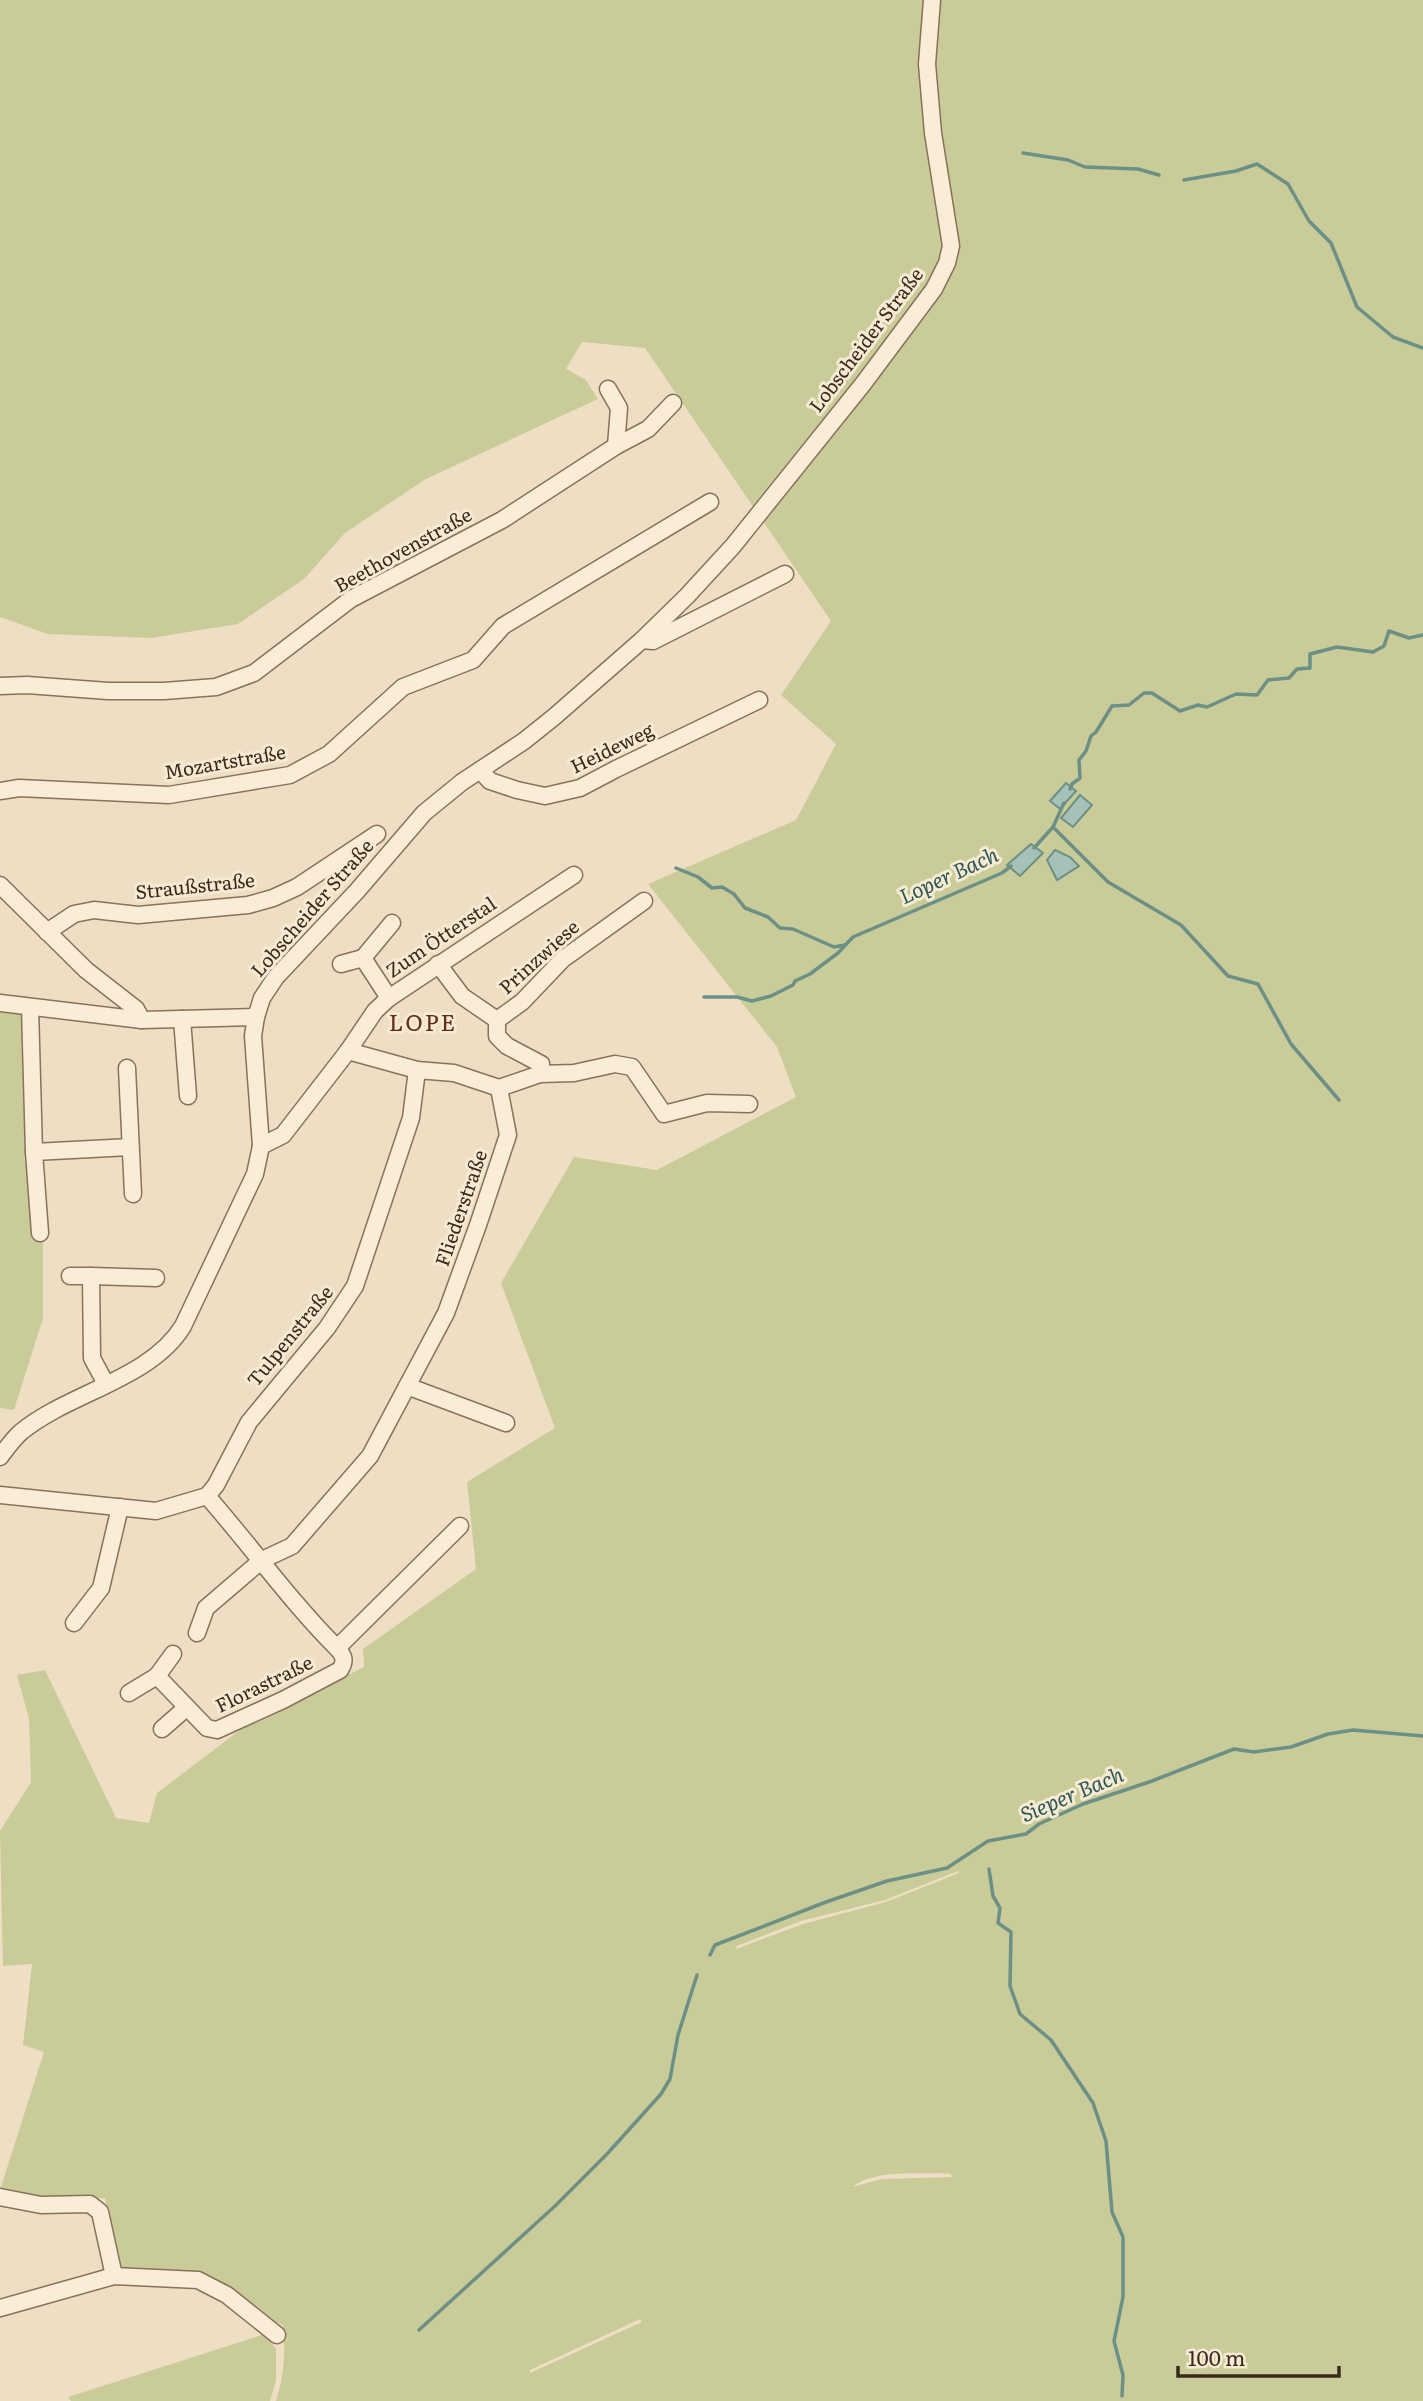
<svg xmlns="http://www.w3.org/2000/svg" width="1423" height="2401" font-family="Literata,serif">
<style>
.green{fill:#c9cc98;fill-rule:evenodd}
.water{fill:#a6c1b8;stroke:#6c9085;stroke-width:2}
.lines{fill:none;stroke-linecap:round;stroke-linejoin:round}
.stream{stroke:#6c9085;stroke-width:3.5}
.minor-casing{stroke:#89715a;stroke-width:19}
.minor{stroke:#f9edd7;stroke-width:16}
.labels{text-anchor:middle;stroke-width:6;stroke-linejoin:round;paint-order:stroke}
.street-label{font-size:19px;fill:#392a1e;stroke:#f6ead3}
.water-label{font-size:21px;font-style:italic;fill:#2e5954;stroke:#f6ead3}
.quarter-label{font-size:23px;letter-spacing:2px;fill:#65291e;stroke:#f6ead3}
</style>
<rect width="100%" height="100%" fill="#eedfc4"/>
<!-- green -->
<g class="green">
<path d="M0,0H1423V2401H276C284,2375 286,2353 283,2325L257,2314L230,2293L119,2270L105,2198L42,2200L0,2190L44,2052L23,2045L32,1964L3,1966L0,1831L31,1782L29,1719L17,1675L45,1670L116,1818L149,1823L157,1793L244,1727L364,1667L363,1649L476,1569L467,1482L555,1428L501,1283L574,1157L657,1170L796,1097L777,1047L648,884L796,820L836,744L781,695L831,621L645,348L582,342L566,369L586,380L598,399L426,479L345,533L304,579L238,624L151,638L48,634L0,617ZM958,1871L959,1873L886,1902L803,1924L736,1949L737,1946L801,1921L885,1900ZM940,2173L951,2174L952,2177L882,2179L852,2187C875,2170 913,2174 940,2173ZM640,2319L642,2322L530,2373V2370Z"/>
<polygon points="0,1008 23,1012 43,1235 43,1318 14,1410 0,1408"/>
<polygon points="265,2334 276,2349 276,2381 270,2401 71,2401 68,2397"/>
</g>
<!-- water -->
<g class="water">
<polygon points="1066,783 1076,791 1060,809 1050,801"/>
<polygon points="1080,795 1092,805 1073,827 1061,818"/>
<polygon points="1031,844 1043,853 1020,876 1007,865"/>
<polygon points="1055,850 1070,857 1079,866 1057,880 1047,860"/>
</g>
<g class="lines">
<!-- stream -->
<g class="stream">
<polyline points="1023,153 1068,160 1085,167 1138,169 1159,175"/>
<polyline points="1184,180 1236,171 1257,164 1288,184 1309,221 1331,243 1357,307 1393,337 1423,348"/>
<polyline points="1070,789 1072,784 1080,778 1079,760 1086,751 1091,736 1096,732 1112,706 1129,705 1144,693 1152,693 1180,711 1198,705 1207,707 1236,694 1257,695 1268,680 1289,678 1297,669 1310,668 1310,654 1337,647 1373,652 1384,646 1389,631 1409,638 1423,635"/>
<polyline points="1053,827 1108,882 1181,925 1228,976 1258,984 1291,1044 1339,1100"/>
<polyline points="1034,848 1053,827 1064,803"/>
<polyline points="676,868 698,877 712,888 722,887 734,894 745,908 768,917 780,928 793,929 834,947 845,945"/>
<polyline points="704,997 737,997 752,1001 771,996 793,985 795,981 810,974 838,953 853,937 1002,873 1011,866"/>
<polyline points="989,1869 993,1896 1000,1908 998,1923 1011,1932 1010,1986 1020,2014 1051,2040 1093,2103 1106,2141 1112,2212 1123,2237 1123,2297 1114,2341 1123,2375 1122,2396"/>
<polyline points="710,1955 715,1945 826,1902 887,1881 947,1868 988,1841 1026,1834 1039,1824 1083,1804 1152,1781 1234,1749 1254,1752 1291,1747 1328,1734 1353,1730 1423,1736"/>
<polyline points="419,2330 555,2206 607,2154 661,2094 670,2079 678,2035 697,1975"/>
</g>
<defs>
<g id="minor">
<polyline points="608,389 619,408 616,446"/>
<polyline points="642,640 653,641 785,574"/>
<polyline points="0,686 27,685 108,691 164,691 216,687 254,673 351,599 502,520 616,446 648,429 673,403"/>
<polyline points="480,770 490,781 517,790 545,796 580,788 616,769 759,700"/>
<polyline points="0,791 19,788 169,795 290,775 329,754 403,687 473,660 503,626 710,502"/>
<polyline points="0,885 86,970 136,1009 142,1020 256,1017"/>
<polyline points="47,932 74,914 94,910 138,915 248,905 273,898 297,887 377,834"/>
<polyline points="363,958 392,923"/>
<polyline points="341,964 363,958 389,998"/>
<polyline points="438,964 462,996 497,1020 497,1036 507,1046 541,1064 540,1074"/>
<polyline points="0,1003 142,1020"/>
<polyline points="30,1007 34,1152 40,1233"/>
<polyline points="182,1019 188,1096"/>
<polyline points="497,1020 522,1002 563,959 644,901"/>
<polyline points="348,1051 375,1011 389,998 574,875"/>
<polyline points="127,1068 133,1194"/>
<polyline points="499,1088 540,1074 574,1073 615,1064 632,1067 664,1114 707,1103 749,1104"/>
<polyline points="34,1152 130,1147"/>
<polyline points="70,1276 91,1276 92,1358 106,1384"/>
<polyline points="91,1276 156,1278"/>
<polyline points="407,1386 506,1423"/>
<path d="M0,1457C6,1449 13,1439 21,1432C68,1393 151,1379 183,1326L255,1174L261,1146L253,1036L256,1017L262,998L276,977L357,891L424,813L462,782L524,741L554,717L642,640L687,596L733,546L863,384L934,289L947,263L951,246L933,133L927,64L932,0"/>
<polyline points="0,1495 156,1511 207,1496"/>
<polyline points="207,1496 216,1485 249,1422 327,1328 355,1286 411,1118 417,1070"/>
<path d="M207,1496C251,1546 290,1601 337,1648L460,1526"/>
<polyline points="74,1623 101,1588 120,1507"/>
<polyline points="197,1633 206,1608 262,1560 292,1546 370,1456 446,1313 478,1225 508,1135 499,1088 454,1073 417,1070 348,1051 283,1135 261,1146"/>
<polyline points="157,1676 173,1654"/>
<path d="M129,1693L157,1676L207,1728L217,1730L283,1700L340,1670C346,1660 344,1656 337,1648"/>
<polyline points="162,1729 186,1708"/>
<polyline points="0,2197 41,2205 90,2204 100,2212 114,2276"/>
<polyline points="0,2308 114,2276 198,2280 227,2295 277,2335"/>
</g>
</defs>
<!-- minor casing -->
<use href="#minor" class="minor-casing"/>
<!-- minor -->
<use href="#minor" class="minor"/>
</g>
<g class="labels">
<!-- street labels -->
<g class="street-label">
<text transform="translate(866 340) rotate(-53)" y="7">Lobscheider Straße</text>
<text transform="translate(403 550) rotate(-29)" y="7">Beethovenstraße</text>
<text transform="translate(612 748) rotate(-26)" y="7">Heideweg</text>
<text transform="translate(225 762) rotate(-10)" y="7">Mozartstraße</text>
<text transform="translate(195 886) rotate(-6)" y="7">Straußstraße</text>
<text transform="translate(312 908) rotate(-49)" y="7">Lobscheider Straße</text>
<text transform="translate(441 937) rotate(-34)" y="7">Zum Ötterstal</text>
<text transform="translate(539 957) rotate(-42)" y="7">Prinzwiese</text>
<text transform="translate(461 1208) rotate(-71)" y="7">Fliederstraße</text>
<text transform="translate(290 1336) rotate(-51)" y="7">Tulpenstraße</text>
<text transform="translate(264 1684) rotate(-26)" y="7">Florastraße</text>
</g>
<!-- water labels -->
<g class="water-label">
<text transform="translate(949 876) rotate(-25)" y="7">Loper Bach</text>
<text transform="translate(1072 1795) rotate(-23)" y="7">Sieper Bach</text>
</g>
<!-- quarter labels -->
<g class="quarter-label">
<text x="423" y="1031">LOPE</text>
</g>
</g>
<!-- scale -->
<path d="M1178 2366v10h161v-10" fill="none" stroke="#392a1e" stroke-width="3.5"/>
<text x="1188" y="2366" font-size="21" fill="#392a1e" stroke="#f6ead3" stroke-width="5" paint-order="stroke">100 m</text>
</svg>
